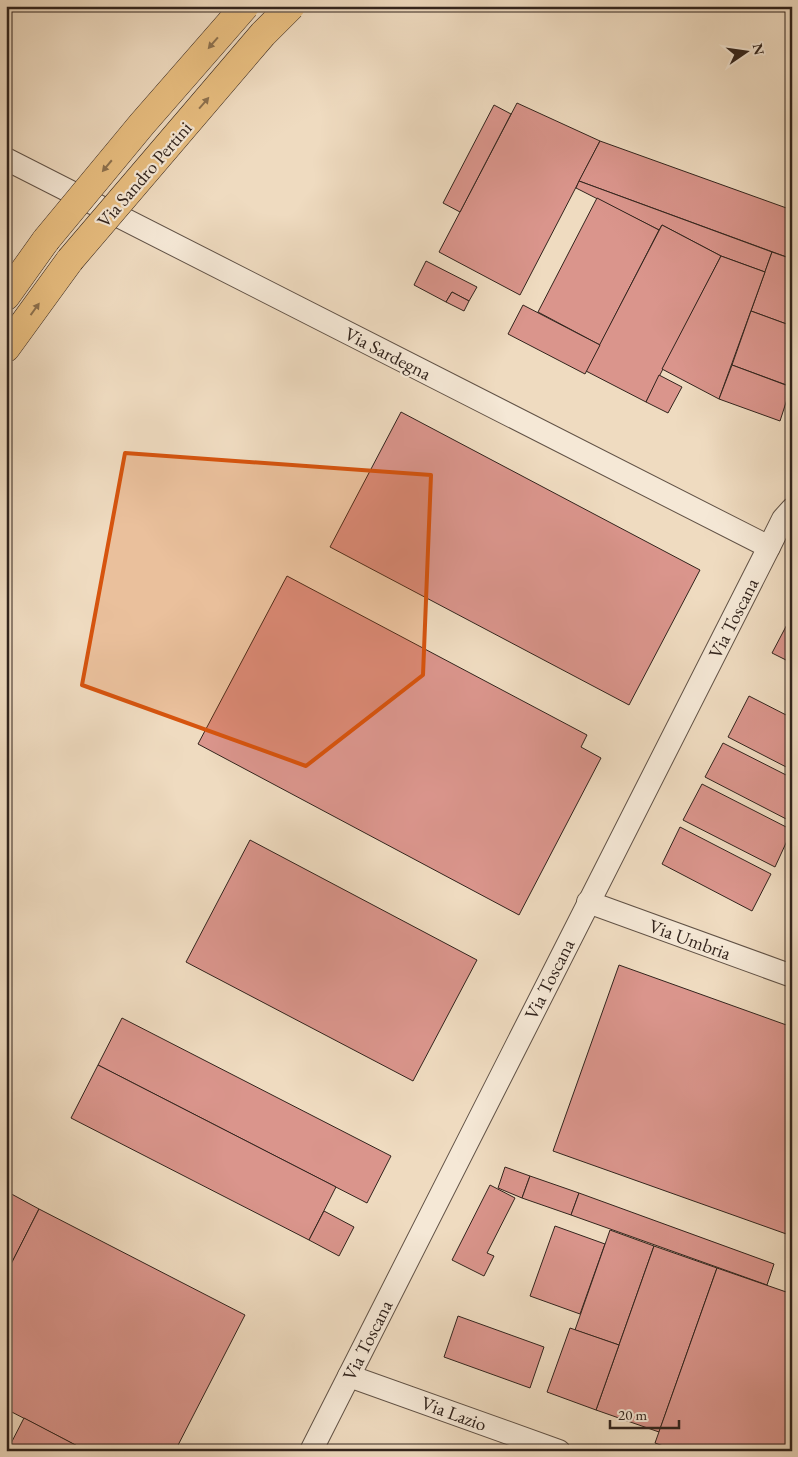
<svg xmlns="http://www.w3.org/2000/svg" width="798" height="1457" font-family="'EB Garamond',serif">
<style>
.building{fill:#da958c;stroke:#32241d}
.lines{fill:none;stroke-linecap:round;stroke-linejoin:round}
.street-casing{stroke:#615246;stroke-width:24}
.primary-casing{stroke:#32241d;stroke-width:29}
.street{stroke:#f5e8d6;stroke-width:22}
.primary{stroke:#e8be80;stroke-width:28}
.primary-bridge-casing{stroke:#32241d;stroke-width:29;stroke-linecap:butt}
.primary-bridge{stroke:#e8be80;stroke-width:28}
.oneway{fill:#8d714e}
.marked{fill:#d6540e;fill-opacity:0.2;stroke:#d6540e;stroke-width:4;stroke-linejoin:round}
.labels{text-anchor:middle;stroke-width:4.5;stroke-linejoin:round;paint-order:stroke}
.street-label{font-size:19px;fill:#32241d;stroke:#f5e8d6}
</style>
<rect width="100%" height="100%" fill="#efdbc0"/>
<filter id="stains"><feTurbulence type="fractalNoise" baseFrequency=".004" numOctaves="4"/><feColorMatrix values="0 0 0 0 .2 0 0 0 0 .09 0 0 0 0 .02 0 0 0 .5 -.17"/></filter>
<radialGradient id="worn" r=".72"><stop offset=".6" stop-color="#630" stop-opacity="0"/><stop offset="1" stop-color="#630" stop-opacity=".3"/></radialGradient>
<!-- building -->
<g class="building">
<polygon points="517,103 600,141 520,295 439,252"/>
<polygon points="494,105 511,114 460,212 443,203"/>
<polygon points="600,141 792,210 792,259 579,181"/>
<polygon points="579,181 772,252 765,272 721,256 662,225 659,230 576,188"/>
<polygon points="597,198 659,230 600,345 538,312"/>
<polygon points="662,225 721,256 646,402 586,371"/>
<polygon points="772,252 792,259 792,326 751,311"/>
<polygon points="721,256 765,272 719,399 662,369"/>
<polygon points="426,261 477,287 469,301 452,292 446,302 414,285"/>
<polygon points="452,292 469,301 464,311 446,302"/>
<polygon points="523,305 600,345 585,374 508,334"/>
<polygon points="751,311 792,326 792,387 732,365"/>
<polygon points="732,365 791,387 780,421 719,399"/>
<polygon points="659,375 682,387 668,413 646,402"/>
<polygon points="401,412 700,570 629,705 330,547"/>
<polygon points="287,576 587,735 581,747 601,758 519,915 198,744"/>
<polygon points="792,615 792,663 772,653"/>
<polygon points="749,696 792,718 792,770 728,737"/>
<polygon points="723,743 792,778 792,822 705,777"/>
<polygon points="702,784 792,830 775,867 683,820"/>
<polygon points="680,827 771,874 752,911 662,864"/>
<polygon points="250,840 477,960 413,1081 186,962"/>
<polygon points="619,965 792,1027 792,1236 553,1151"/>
<polygon points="122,1018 391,1156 367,1203 98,1065"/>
<polygon points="98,1065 336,1187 309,1240 71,1118"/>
<polygon points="505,1167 530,1176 522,1198 498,1188"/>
<polygon points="530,1176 579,1193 571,1215 522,1198"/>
<polygon points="490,1185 515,1198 487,1253 494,1256 484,1276 452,1260"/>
<polygon points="6,1191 39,1209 6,1274"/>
<polygon points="579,1193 774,1264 767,1285 571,1215"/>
<polygon points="39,1209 245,1315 175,1451 87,1451 6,1409 6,1274"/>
<polygon points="324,1211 354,1227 339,1256 309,1240"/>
<polygon points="555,1226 605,1244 580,1314 530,1296"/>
<polygon points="610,1230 654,1246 619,1345 575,1330"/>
<polygon points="654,1246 717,1268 659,1432 596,1410"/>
<polygon points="717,1268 792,1294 792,1451 677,1451 655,1443"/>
<polygon points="458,1316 544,1347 530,1388 444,1357"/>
<polygon points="570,1328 619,1345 596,1410 547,1392"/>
<polygon points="24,1418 87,1451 7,1451"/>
</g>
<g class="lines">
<defs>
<g id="street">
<polyline points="6,159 769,547"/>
<polyline points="588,902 792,976"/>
<polyline points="349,1376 559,1451"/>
<polyline points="311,1451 769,547 783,519 792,509"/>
</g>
<g id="primary">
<polyline points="6,296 46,240"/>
<polyline points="6,348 70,260"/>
</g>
</defs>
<!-- street casing -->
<use href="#street" class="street-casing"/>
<!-- primary casing -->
<use href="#primary" class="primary-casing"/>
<!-- street -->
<use href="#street" class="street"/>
<!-- primary -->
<use href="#primary" class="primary"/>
<defs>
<g id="primary-bridge">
<polyline points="46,240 142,124 245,6"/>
<polyline points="70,260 263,34 291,6"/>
</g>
</defs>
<!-- primary-bridge casing -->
<use href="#primary-bridge" class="primary-bridge-casing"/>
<!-- primary-bridge -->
<use href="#primary-bridge" class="primary-bridge"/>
</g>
<!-- one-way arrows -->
<defs><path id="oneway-solid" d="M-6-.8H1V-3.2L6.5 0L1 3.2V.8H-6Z" transform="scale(1.25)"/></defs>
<g class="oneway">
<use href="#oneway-solid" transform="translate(213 43) rotate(131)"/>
<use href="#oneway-solid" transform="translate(204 103) rotate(-49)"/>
<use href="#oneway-solid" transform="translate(107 166) rotate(130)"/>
<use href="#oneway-solid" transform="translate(35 309) rotate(-54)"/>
</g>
<!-- marked area -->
<path class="marked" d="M125,453L431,475L423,675L306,766L82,685Z"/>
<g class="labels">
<!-- street labels -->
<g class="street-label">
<text transform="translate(144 174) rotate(-49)" y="7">Via Sandro Pertini</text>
<text transform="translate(388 353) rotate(27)" y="7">Via Sardegna</text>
<text transform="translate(733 618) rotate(-63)" y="7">Via Toscana</text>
<text transform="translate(690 939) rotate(20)" y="7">Via Umbria</text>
<text transform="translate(549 979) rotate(-63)" y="7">Via Toscana</text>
<text transform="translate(367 1340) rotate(-63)" y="7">Via Toscana</text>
<text transform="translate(454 1413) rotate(20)" y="7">Via Lazio</text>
</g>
</g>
<!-- margin -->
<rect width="798" height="1457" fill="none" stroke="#efdbc0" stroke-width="25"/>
<rect x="8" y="8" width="783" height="1442" fill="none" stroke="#32241d" stroke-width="2.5"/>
<rect x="12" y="12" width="773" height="1432" fill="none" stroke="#32241d"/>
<!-- north arrow -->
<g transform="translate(746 52) rotate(77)" stroke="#f5e8d6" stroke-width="4" paint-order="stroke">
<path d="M0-4L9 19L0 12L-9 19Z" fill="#32241d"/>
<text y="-8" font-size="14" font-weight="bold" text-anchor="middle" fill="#32241d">N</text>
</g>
<!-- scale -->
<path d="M610 1420v8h69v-8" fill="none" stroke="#32241d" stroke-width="2.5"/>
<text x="618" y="1420" font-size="15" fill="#32241d" stroke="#f5e8d6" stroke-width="4" paint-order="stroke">20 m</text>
<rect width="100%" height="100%" filter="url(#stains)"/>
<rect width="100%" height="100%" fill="url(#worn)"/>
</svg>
